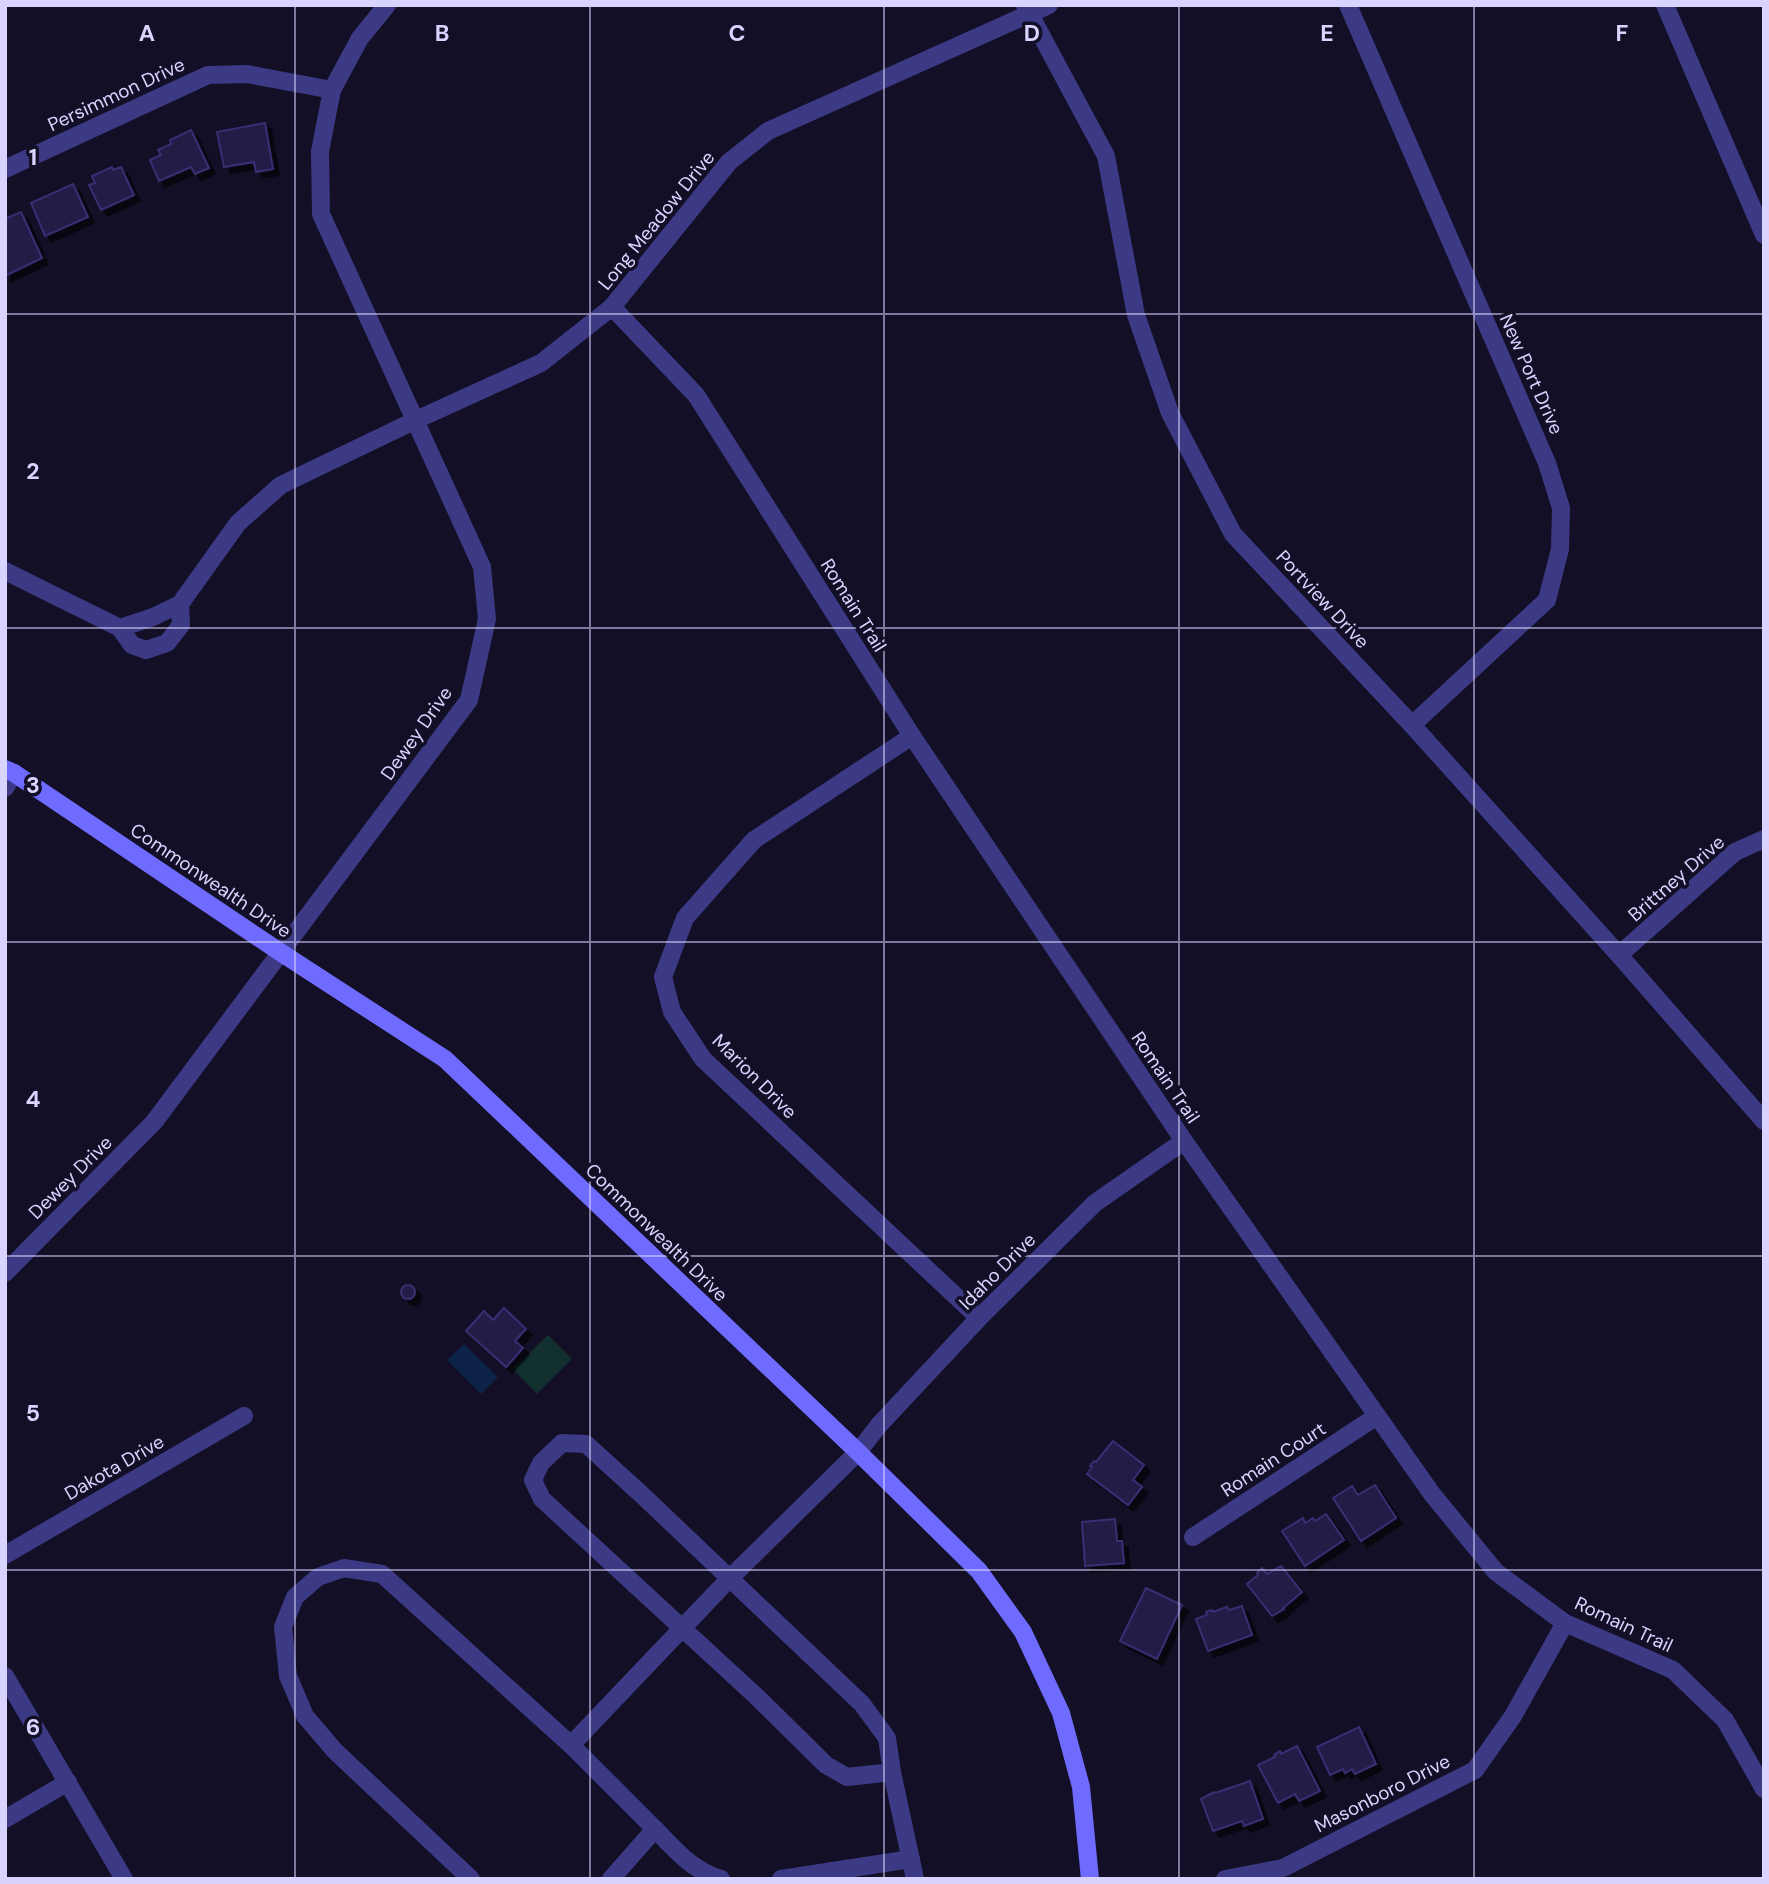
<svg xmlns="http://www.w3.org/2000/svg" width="1769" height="1884" font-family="'DM Sans',sans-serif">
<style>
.green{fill:#12302f}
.water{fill:#0c2248}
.building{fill:#241b47;stroke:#3b2d73;stroke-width:2;filter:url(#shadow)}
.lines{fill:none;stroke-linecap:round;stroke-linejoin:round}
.street{stroke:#3d3a85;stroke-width:18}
.secondary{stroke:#6f6bff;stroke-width:18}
.grid{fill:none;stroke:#d9d4ff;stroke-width:2;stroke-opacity:0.55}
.labels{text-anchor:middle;stroke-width:7;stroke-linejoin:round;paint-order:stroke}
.street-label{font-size:19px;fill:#d9d4ff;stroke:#130f26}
.grid-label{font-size:23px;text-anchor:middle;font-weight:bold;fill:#d9d4ff;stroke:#130f26;stroke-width:7;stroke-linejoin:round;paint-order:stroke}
</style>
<defs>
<filter id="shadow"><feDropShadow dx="6" dy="6" stdDeviation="0" flood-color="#0009"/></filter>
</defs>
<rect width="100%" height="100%" fill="#130f26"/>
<!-- green -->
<polygon class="green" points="548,1335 572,1359 537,1394 513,1369"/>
<!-- water -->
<polygon class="water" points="464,1344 498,1377 481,1394 447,1360"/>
<!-- building -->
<g class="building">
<polygon points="265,123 273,169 256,172 254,162 224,167 217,132"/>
<polygon points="191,130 209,168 195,174 191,167 159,181 150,160 161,155 158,150 171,144 170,140"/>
<polygon points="112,167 113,170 121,167 134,195 101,210 89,185 95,183 92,176"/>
<polygon points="73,184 88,217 45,236 31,203"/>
<polygon points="21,212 42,258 5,276 5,219"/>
<circle cx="408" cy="1292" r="7"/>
<polygon points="504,1308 526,1329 515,1341 523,1348 506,1367 466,1331 484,1311 493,1320"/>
<polygon points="1113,1441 1144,1465 1133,1480 1142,1487 1128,1505 1087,1474 1092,1467 1090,1466 1094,1461 1096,1462"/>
<polygon points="1375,1485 1396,1518 1361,1541 1333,1498 1352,1486 1358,1495"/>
<polygon points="1326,1514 1344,1540 1305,1566 1282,1531 1303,1518 1305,1523 1313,1518 1315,1521"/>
<polygon points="1115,1519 1117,1541 1122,1541 1124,1563 1085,1566 1082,1522"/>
<polygon points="1281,1566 1302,1592 1283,1608 1284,1609 1272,1616 1247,1584 1258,1575 1257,1573 1262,1568 1267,1574"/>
<polygon points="1146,1588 1182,1605 1157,1659 1120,1641"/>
<polygon points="1242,1606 1252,1635 1208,1651 1196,1619 1207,1615 1206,1612 1212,1610 1213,1612 1227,1607 1229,1610"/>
<polygon points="1359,1727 1376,1764 1355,1774 1352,1769 1345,1773 1343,1769 1330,1775 1317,1747"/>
<polygon points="1297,1746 1320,1791 1299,1801 1295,1794 1278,1803 1258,1765 1275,1757 1274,1755 1280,1751 1281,1754"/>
<polygon points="1250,1781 1263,1819 1244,1826 1242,1821 1213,1831 1201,1799 1214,1792 1215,1793"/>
</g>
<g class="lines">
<!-- street -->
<g class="street">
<polyline points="1025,5 1106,156 1136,315 1170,413 1233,534 1412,725 1619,955 1764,1121"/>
<polyline points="1348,5 1547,463 1561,508 1560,549 1547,600 1412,725"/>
<polyline points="1665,5 1764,235"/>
<polyline points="5,169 208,75 247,74 332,90"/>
<polyline points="612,307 696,395 912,736 1184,1141 1432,1494 1496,1572 1565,1623 1673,1670 1725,1720 1764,1789"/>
<polyline points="5,571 120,628 153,617 180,604 238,523 281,485 416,420 541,363 612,307 729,162 768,131 1049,5"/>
<polyline points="120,628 132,645 146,650 167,643 181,625 180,604"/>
<polyline points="912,736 754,840 685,918 663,977 672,1012 703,1059 979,1318"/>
<polyline points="5,788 14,773"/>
<polyline points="1619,955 1735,852 1764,839"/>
<polyline points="5,1273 154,1122 469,700 487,619 482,567 321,214 320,151 332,90 360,38 387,5"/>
<polyline points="1193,1537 1377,1416"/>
<polyline points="5,1555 244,1416"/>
<polyline points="5,1676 124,1879"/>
<polyline points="571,1745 730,1578 858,1452 879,1425 979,1318 1095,1203 1184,1141"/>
<polyline points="892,1772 847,1777 826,1765 757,1697 542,1499 533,1480 541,1463 562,1443 586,1444 641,1494 862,1704 887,1738 892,1772 915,1879"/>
<polyline points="5,1819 68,1782"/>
<path d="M655,1829C675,1850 693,1871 721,1879"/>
<polyline points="471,1879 335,1751 305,1716 288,1676 283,1627 295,1597 318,1577 344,1568 382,1574 571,1745 655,1829 611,1879"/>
<polyline points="781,1879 911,1859"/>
<polyline points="1225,1879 1283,1868 1475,1770 1513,1716 1565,1623"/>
</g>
<!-- secondary -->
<polyline class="secondary" points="5,769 14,773 280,952 445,1059 858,1452 979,1571 1023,1632 1061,1713 1081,1787 1090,1879"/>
</g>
<!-- grid -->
<path class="grid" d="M295,5V1879M590,5V1879M884,5V1879M1179,5V1879M1474,5V1879M5,314H1764M5,628H1764M5,942H1764M5,1256H1764M5,1570H1764"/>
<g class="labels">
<!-- street labels -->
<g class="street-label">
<text transform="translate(116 94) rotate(-25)" y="7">Persimmon Drive</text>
<text transform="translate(656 220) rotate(-51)" y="7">Long Meadow Drive</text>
<text transform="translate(1532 374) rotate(66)" y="7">New Port Drive</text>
<text transform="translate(1323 599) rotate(47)" y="7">Portview Drive</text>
<text transform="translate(854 605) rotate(58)" y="7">Romain Trail</text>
<text transform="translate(416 733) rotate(-55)" y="7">Dewey Drive</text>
<text transform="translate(1676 878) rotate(-41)" y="7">Brittney Drive</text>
<text transform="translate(211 880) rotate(34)" y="7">Commonwealth Drive</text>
<text transform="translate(755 1076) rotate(45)" y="7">Marion Drive</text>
<text transform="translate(1166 1077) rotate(56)" y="7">Romain Trail</text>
<text transform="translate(70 1177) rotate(-45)" y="7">Dewey Drive</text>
<text transform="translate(657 1232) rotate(44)" y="7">Commonwealth Drive</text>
<text transform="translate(997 1271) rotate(-45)" y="7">Idaho Drive</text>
<text transform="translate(1273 1459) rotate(-33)" y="7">Romain Court</text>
<text transform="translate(114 1467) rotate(-30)" y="7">Dakota Drive</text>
<text transform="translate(1624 1624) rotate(25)" y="7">Romain Trail</text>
<text transform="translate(1382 1793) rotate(-27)" y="7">Masonboro Drive</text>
</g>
</g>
<g class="grid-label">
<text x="147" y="41">A</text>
<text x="442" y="41">B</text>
<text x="737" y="41">C</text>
<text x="1032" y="41">D</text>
<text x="1327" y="41">E</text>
<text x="1622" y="41">F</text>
<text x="33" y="165">1</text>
<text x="33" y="479">2</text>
<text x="33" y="793">3</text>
<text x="33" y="1107">4</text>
<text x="33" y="1421">5</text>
<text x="33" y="1735">6</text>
</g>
<!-- border -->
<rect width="1769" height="1884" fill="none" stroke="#d9d4ff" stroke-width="14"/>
</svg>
